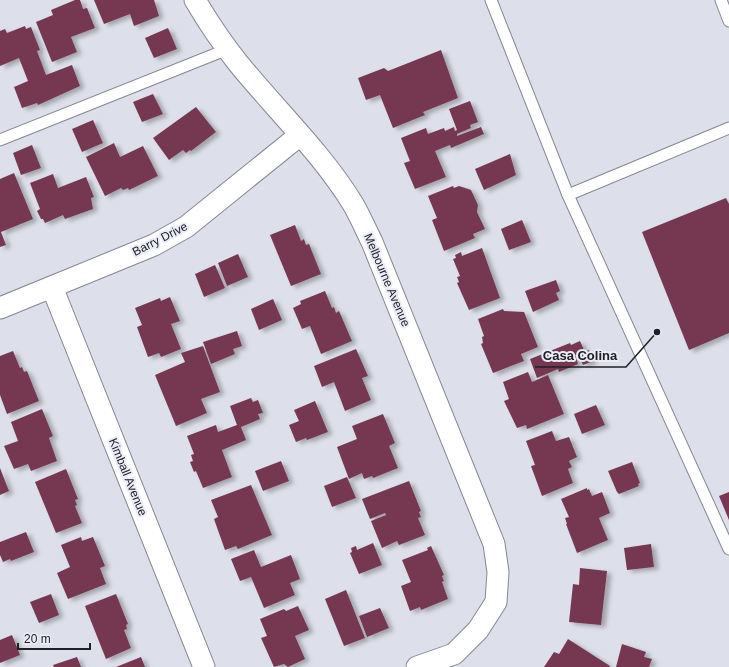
<svg xmlns="http://www.w3.org/2000/svg" width="729" height="667" font-family="Helvetica,sans-serif">
<style>
.building{fill:#763851;filter:url(#shadow)}
.lines{fill:none;stroke-linecap:round;stroke-linejoin:round}
.lane-casing{stroke:#858791;stroke-width:13}
.street-casing{stroke:#858791;stroke-width:23}
.lane{stroke:#fff;stroke-width:11}
.street{stroke:#fff;stroke-width:21}
.labels{text-anchor:middle;stroke-width:4;stroke-linejoin:round;paint-order:stroke}
.street-label{font-size:12px;fill:#212125;stroke:#eaecf8}
.leader{fill:none;stroke:#212125;stroke-width:1.5}
.callout-dot{fill:#212125;stroke:#eaecf8;stroke-width:1.5}
.callout-label{font-size:13px;text-anchor:middle;font-weight:bold;fill:#212125;stroke:#eaecf8;stroke-width:4;stroke-linejoin:round;paint-order:stroke}
</style>
<defs>
<filter id="shadow"><feDropShadow dx="4.5" dy="2.5" stdDeviation="2" flood-color="#0004"/></filter>
</defs>
<rect width="100%" height="100%" fill="#dddfea"/>
<!-- building -->
<g class="building">
<polygon points="75,0 80,0 83,9 87,8 95,28 71,37 77,52 52,62 36,22 53,15 51,10"/>
<polygon points="94,0 154,0 159,16 134,26 130,14 104,24"/>
<polygon points="25,26 26,29 31,27 40,50 37,51 46,75 72,65 80,86 38,105 37,103 22,108 14,87 28,81 19,58 0,66 0,31 5,29 7,33"/>
<polygon points="168,28 177,49 154,58 145,38"/>
<polygon points="441,50 458,98 423,112 425,115 393,128 380,95 366,100 358,78 384,68 388,71"/>
<polygon points="153,94 163,114 142,122 133,102"/>
<polygon points="470,101 478,122 470,125 471,128 457,134 457,136 481,127 484,134 451,148 450,145 435,151 446,177 415,189 404,163 410,161 401,138 426,128 428,134 444,128 445,131 454,127 455,131 457,130 449,109"/>
<polygon points="196,107 216,132 191,151 190,150 186,153 183,150 169,160 153,138"/>
<polygon points="93,120 103,143 82,152 72,129"/>
<polygon points="114,143 120,157 143,146 158,176 129,190 128,188 123,190 121,188 105,196 86,157"/>
<polygon points="32,145 41,168 21,175 13,153"/>
<polygon points="510,154 516,175 484,190 475,169"/>
<polygon points="14,173 33,219 1,232 6,245 0,247 0,179"/>
<polygon points="53,174 58,188 86,177 94,197 91,198 93,209 65,219 63,215 45,223 43,219 41,219 37,211 40,209 30,183"/>
<polygon points="453,186 454,188 459,186 471,190 478,205 477,212 485,229 473,234 475,238 444,251 432,220 437,218 428,196"/>
<polygon points="726,198 729,204 729,333 689,350 642,232"/>
<polygon points="522,220 531,242 509,250 501,229"/>
<polygon points="295,225 301,241 304,239 306,245 309,244 321,274 291,286 270,235"/>
<polygon points="482,248 500,298 469,310 457,283 459,282 457,277 460,276 453,259 456,258 455,255 461,252 462,256"/>
<polygon points="238,254 248,277 227,286 218,263"/>
<polygon points="215,265 225,288 204,297 195,274"/>
<polygon points="556,280 560,291 556,293 559,300 533,312 525,291"/>
<polygon points="325,291 332,308 334,307 336,313 339,311 352,341 321,354 310,326 302,329 293,308 301,304 300,301"/>
<polygon points="170,297 180,321 171,324 181,349 161,357 159,353 148,357 137,327 142,325 135,308 160,298 161,301"/>
<polygon points="273,299 282,320 259,330 251,309"/>
<polygon points="503,309 504,311 524,312 538,347 521,354 524,361 493,373 481,344 483,343 482,337 484,336 478,319"/>
<polygon points="237,331 242,346 233,349 235,354 211,364 203,342"/>
<polygon points="580,341 585,352 589,350 593,361 583,365 578,354 575,355 578,364 559,372 558,369 537,378 530,359 570,343 571,345"/>
<polygon points="203,346 220,392 201,399 207,413 176,426 155,375 185,362 181,353"/>
<polygon points="356,349 368,376 362,378 371,400 345,411 334,382 322,387 314,366"/>
<polygon points="13,351 20,368 22,367 24,372 27,371 39,401 7,414 0,395 0,356"/>
<polygon points="528,372 532,382 548,375 564,414 527,429 526,425 517,428 504,401 509,399 503,382"/>
<polygon points="251,398 253,402 258,400 263,413 258,414 260,419 241,427 246,440 222,450 232,477 203,488 196,471 194,472 190,462 193,461 191,455 194,454 187,436 216,425 218,432 237,425 230,406"/>
<polygon points="315,401 328,432 307,440 306,438 296,442 289,425 299,421 294,410"/>
<polygon points="596,405 605,425 582,434 574,414"/>
<polygon points="42,409 53,436 49,438 57,461 31,471 28,464 14,469 4,446 18,441 11,422"/>
<polygon points="383,414 395,443 389,446 398,468 373,478 372,476 364,479 362,473 349,479 337,447 357,439 352,426"/>
<polygon points="552,431 556,441 569,437 577,457 569,461 572,467 568,469 573,483 542,496 531,466 535,465 526,441"/>
<polygon points="281,461 289,481 263,491 255,471"/>
<polygon points="632,462 640,483 638,484 639,486 619,494 617,492 608,471"/>
<polygon points="0,468 9,491 0,495"/>
<polygon points="66,469 78,499 75,500 77,505 75,506 82,523 56,533 35,482"/>
<polygon points="347,477 356,498 332,507 324,486"/>
<polygon points="409,481 421,511 419,512 421,517 418,518 425,535 399,545 397,541 382,548 371,521 386,515 385,513 370,519 362,499"/>
<polygon points="251,485 272,535 238,549 236,546 225,550 214,519 218,517 211,500"/>
<polygon points="587,488 587,490 589,489 592,496 602,492 610,513 599,518 608,540 577,553 566,524 567,524 565,518 569,517 561,499"/>
<polygon points="729,492 729,520 719,496"/>
<polygon points="26,532 34,552 11,561 10,559 3,562 0,555 0,542"/>
<polygon points="81,537 82,541 93,537 105,566 100,568 106,584 68,599 57,573 70,567 61,545"/>
<polygon points="373,543 382,565 359,574 350,553 352,552 351,548 356,546 357,550"/>
<polygon points="651,544 654,567 627,570 624,548"/>
<polygon points="431,546 444,575 442,576 444,581 442,582 448,599 421,610 420,607 410,611 401,586 411,582 402,560 428,550 427,548"/>
<polygon points="254,550 261,567 291,555 300,579 290,583 295,595 264,608 251,577 240,581 231,559"/>
<polygon points="580,568 607,571 601,625 569,622 573,584 579,585"/>
<polygon points="346,590 365,638 344,646 325,599"/>
<polygon points="51,594 59,615 39,623 30,602"/>
<polygon points="116,594 128,624 126,625 127,629 124,630 131,648 106,659 85,606"/>
<polygon points="298,606 309,630 295,636 305,659 288,667 284,664 274,667 261,638 267,636 260,619 284,609 286,611"/>
<polygon points="380,608 389,628 367,637 359,616"/>
<polygon points="12,635 20,655 0,663 0,640"/>
<polygon points="568,639 610,666 609,667 544,667 554,652 559,654"/>
<polygon points="622,644 646,652 644,657 652,659 649,667 616,667"/>
<polygon points="77,657 81,667 54,667 53,665"/>
<polygon points="141,657 145,667 116,667"/>
</g>
<g class="lines">
<defs>
<g id="lane">
<polyline points="491,0 568,195 729,549"/>
<polyline points="721,0 729,21"/>
<polyline points="0,140 228,49"/>
<polyline points="568,195 729,128"/>
</g>
<g id="street">
<path d="M195,0C208,22 222,43 238,63C276,110 321,152 353,204C360,216 366,230 372,242L494,544L498,572L496,602L478,630L454,654L417,667"/>
<polyline points="52,287 204,667"/>
<polyline points="0,308 154,245 186,227 300,135"/>
</g>
</defs>
<!-- lane casing -->
<use href="#lane" class="lane-casing"/>
<!-- street casing -->
<use href="#street" class="street-casing"/>
<!-- lane -->
<use href="#lane" class="lane"/>
<!-- street -->
<use href="#street" class="street"/>
</g>
<g class="labels">
<!-- street labels -->
<g class="street-label">
<text transform="translate(160 239) rotate(-27)" y="4">Barry Drive</text>
<text transform="translate(387 280) rotate(67)" y="4">Melbourne Avenue</text>
<text transform="translate(128 477) rotate(68)" y="4">Kimball Avenue</text>
</g>
</g>
<!-- callouts -->
<path class="leader" d="M657 332L626 367H535"/>
<circle class="callout-dot" cx="657" cy="332" r="4"/>
<g class="callout-label">
<text x="580" y="360">Casa Colina</text>
</g>
<!-- scale -->
<path d="M18 643v6h72v-6" fill="none" stroke="#212125" stroke-width="2"/>
<text x="24" y="643" font-size="12" fill="#212125" stroke="#eaecf8" stroke-width="3" paint-order="stroke">20 m</text>
</svg>
